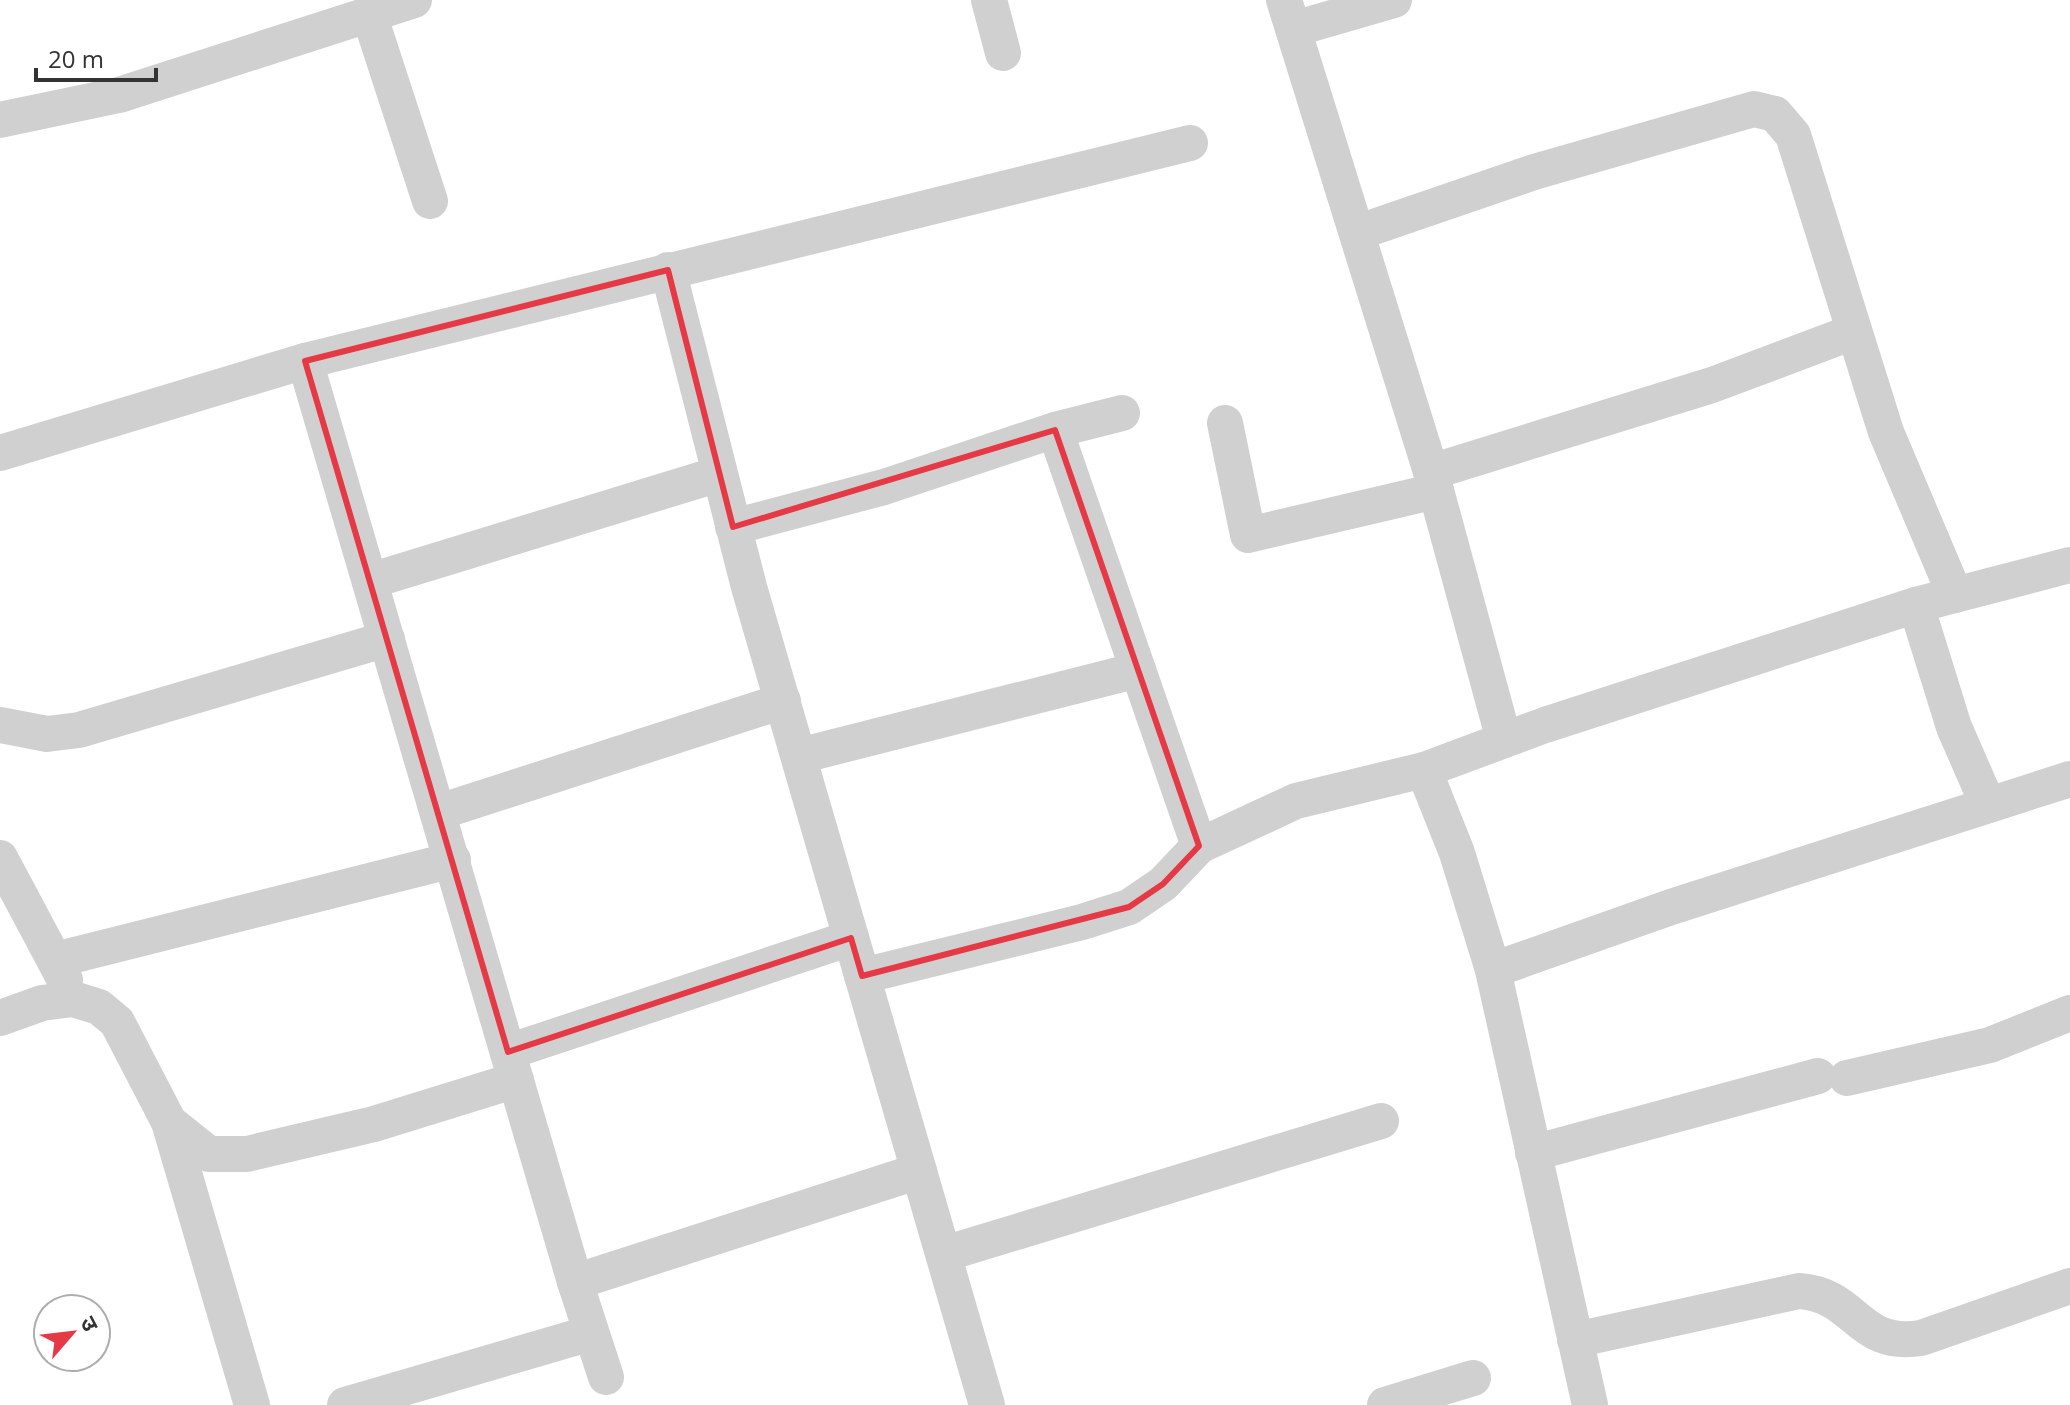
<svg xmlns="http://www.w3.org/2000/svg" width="2070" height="1405" font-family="'Open Sans','Noto Sans Devanagari',sans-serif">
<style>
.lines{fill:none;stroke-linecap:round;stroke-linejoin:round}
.minor{stroke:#d0d0d0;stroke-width:36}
.marked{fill:none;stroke:#e63946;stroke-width:6;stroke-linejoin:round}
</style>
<rect width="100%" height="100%" fill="#fff"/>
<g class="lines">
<!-- minor -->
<g class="minor">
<polyline points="989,0 1003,53"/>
<polyline points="1284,0 1431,472 1504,740"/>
<polyline points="369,14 430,201"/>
<polyline points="1294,29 1394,0"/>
<polyline points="0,120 119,95 414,0"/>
<polyline points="1359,232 1534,172 1754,109 1775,114 1793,135 1886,432 1955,595"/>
<polyline points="668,270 749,587 987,1405"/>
<polyline points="305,361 575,1282 606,1377"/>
<polyline points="1225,423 1248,535 1436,491"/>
<polyline points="1055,430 1199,846"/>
<polyline points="0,453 305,361 1190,143"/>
<polyline points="1431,472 1712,385 1853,332"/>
<polyline points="733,527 884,487 1055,430 1122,413"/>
<polyline points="370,581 719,474"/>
<polyline points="1916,605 1954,727 1988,805"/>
<polyline points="0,725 47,734 79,730 387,639"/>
<polyline points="799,756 1138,670"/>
<polyline points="1424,770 1457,853 1493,970 1671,907 2070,779"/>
<polyline points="439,812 783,701"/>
<polyline points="0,858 65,980"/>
<polyline points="55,960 453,860"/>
<polyline points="1493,970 1590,1405"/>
<polyline points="862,976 1082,922 1129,907 1163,884 1199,846 1296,801 1424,770 1545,725 1916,605 2070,565"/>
<polyline points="0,1018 42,1003 73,999 99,1007 117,1022 169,1122 209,1154 247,1154 374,1124 516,1080"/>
<polyline points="508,1052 851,938"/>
<polyline points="1847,1078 1990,1045 2070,1013"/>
<polyline points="169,1122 252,1405"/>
<polyline points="1533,1153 1818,1076"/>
<polyline points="944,1254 1381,1121"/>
<polyline points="575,1282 919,1171"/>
<path d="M1575,1340L1799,1291C1858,1295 1856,1348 1921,1338L2070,1286"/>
<polyline points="345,1405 591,1333"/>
<polyline points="1385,1405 1473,1378"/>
</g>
</g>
<!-- marked area -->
<path class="marked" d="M668,270L733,527L1055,430L1199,846L1163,884L1129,907L862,976L851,938L508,1052L305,361Z"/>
<!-- north arrow -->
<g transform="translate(72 1333) rotate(62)"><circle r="38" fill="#ffffff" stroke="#adadad" stroke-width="2"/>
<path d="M0-6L14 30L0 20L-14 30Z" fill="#e63946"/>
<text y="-12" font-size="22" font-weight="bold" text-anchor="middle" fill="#333333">उ</text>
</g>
<!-- scale -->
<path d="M36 68v12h120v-12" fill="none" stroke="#333333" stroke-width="4"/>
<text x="48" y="68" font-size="24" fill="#333333" stroke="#ffffff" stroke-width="6" paint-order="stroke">20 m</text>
</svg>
